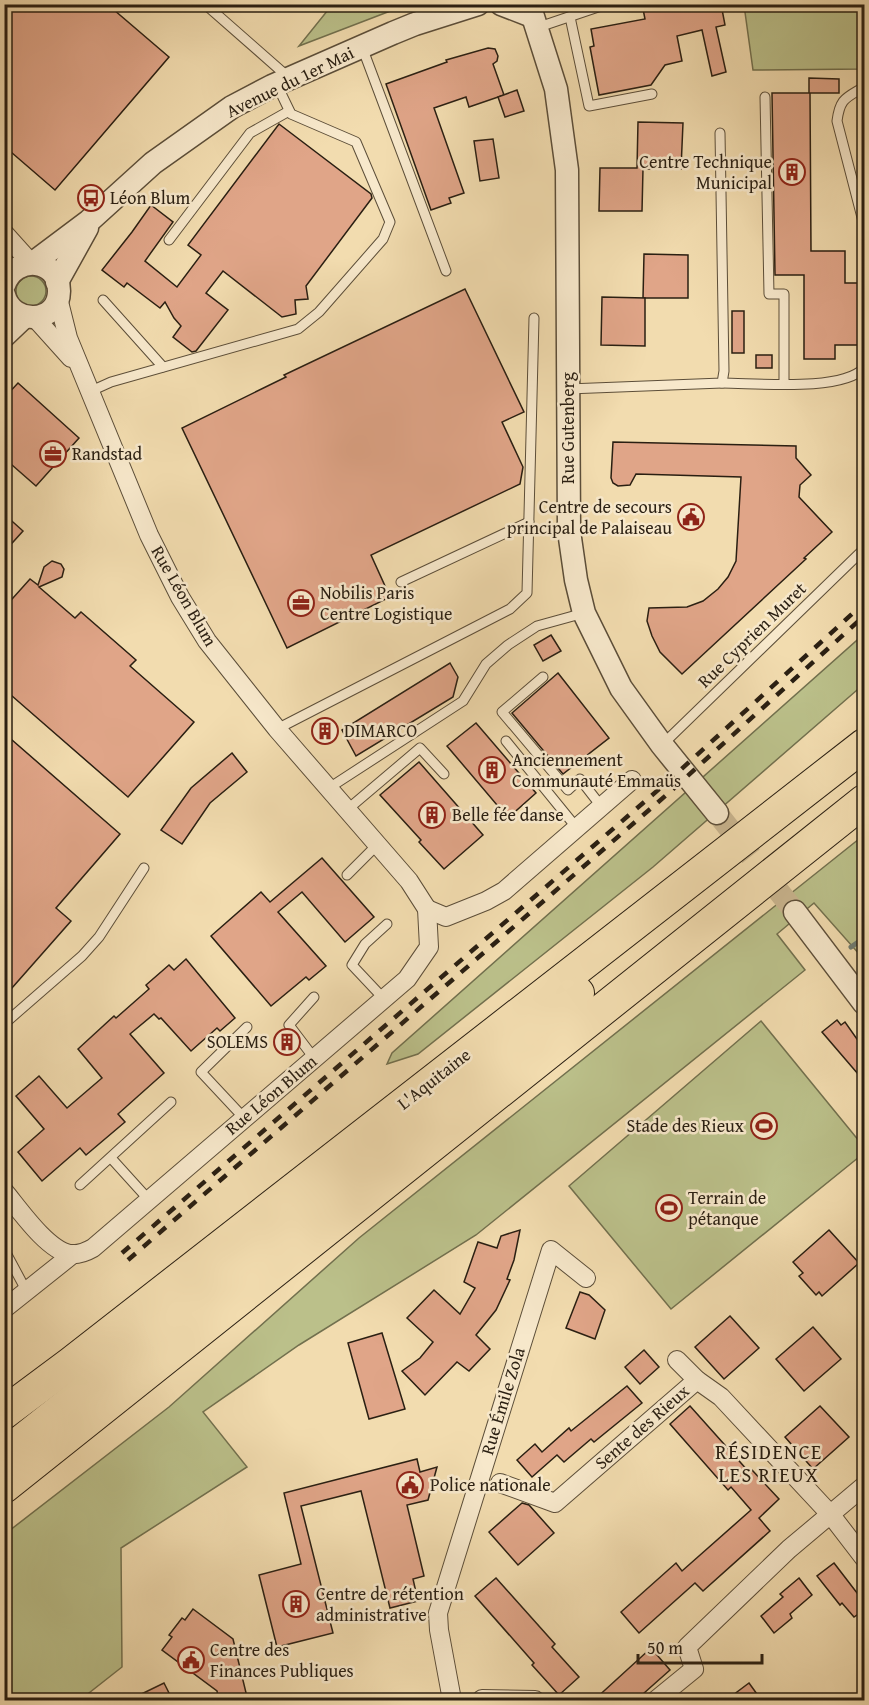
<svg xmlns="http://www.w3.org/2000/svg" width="869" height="1705" font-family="'Gentium Book Plus',serif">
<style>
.green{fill:#bbc08a;stroke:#72704e;stroke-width:1.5}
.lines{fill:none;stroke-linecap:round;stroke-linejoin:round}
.stream{stroke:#6e7c72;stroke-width:5}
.building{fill:#e0a588;stroke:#2a1f12;stroke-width:1.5}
.tertiary-tunnel{stroke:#cab690;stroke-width:22;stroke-dasharray:22 11;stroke-linecap:butt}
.service-casing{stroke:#5c4e39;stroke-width:11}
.minor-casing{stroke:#5c4e39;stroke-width:20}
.tertiary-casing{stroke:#5c4e39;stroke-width:25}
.motorway-casing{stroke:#2a1f12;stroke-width:34}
.service{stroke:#f7e8cb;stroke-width:9}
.minor{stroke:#f7e8cb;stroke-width:18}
.tertiary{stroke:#f7e8cb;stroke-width:22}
.motorway{stroke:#f2dcaf;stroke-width:32}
.rail{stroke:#2a1f12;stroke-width:4.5;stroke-dasharray:10 10;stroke-linecap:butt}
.labels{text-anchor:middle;stroke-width:5;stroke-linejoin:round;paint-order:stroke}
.street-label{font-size:18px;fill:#2a1f12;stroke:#f7e8cb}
.poi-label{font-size:18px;fill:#2a1f12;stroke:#f7e8cb;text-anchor:start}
.neighbourhood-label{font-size:20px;letter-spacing:1.5px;fill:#2a1f12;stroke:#f7e8cb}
</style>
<rect width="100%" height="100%" fill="#f2dcaf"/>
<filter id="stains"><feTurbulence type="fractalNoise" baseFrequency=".00333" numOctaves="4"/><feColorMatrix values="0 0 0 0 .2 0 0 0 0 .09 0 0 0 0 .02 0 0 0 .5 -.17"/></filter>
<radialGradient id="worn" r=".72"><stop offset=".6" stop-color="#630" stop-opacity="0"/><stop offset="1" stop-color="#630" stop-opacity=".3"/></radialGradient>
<!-- green -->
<g class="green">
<polygon points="332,5 332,4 406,5 299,46"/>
<polygon points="744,5 864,5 864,69 753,70"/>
<circle cx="31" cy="291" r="15"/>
<polygon points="864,634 864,684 653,867 418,1054 387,1064 392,1053"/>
<polygon points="864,835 864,951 860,955 814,903 777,934 805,970 476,1235 299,1345 203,1412 247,1467 121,1548 122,1667 80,1700 5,1700 5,1534 169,1407 359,1238"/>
<polygon points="761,1021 864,1147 864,1153 671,1309 569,1186"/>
</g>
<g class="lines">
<!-- stream -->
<polyline class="stream" points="851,947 864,938"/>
</g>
<!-- building -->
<g class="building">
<polygon points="4,4 107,4 169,57 55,190 4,146"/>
<polygon points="642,4 721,4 725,25 716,27 726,72 712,76 702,30 677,36 682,61 665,65 651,85 599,95 590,47 594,46 591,29 645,19"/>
<polygon points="488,48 495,49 498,56 497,61 493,64 504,95 469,107 466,97 434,108 464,193 449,198 451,203 431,210 386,84 447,62 446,60"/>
<polygon points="809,78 839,79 839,93 810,93 811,251 845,251 845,283 860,283 861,345 835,345 835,359 804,359 804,275 775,275 772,93 809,93"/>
<polygon points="517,90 524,111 505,117 498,97"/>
<polygon points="638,122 683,123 681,169 643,169 642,211 599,211 600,168 637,168"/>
<polygon points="279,124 371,194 372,198 306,286 308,299 295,300 296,314 282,317 223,271 206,293 228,310 196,351 192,352 173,337 181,326 174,318 165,302 160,308 127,283 124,287 102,270 132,232 151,205 173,222 145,261 177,287 201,255 188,245"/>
<polygon points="493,139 499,178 480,181 474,141"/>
<polygon points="644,254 688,255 688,298 643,298"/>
<polygon points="465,289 524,412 502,422 523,467 520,484 371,555 390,597 287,648 182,428 286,377 284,375"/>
<polygon points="602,297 645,298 645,346 601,345"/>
<rect x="732" y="311" width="12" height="42"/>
<rect x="756" y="355" width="16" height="13"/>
<polygon points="18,383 79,438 36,486 4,458 4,398"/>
<polygon points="613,442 796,446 796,458 811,475 800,485 799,497 832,532 804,558 806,559 682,674 660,652 652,636 647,621 649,608 687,607 703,601 718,589 728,577 736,561 741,477 636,474 630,485 618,486 613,483 611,478"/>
<polygon points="4,514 23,531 4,552"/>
<polygon points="52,561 61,564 64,569 62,577 39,587 75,618 81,612 136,660 130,666 194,722 128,797 4,689 4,608 30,579 38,585 44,567"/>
<polygon points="551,635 561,651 543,661 534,645"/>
<polygon points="450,663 458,677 453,697 356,756 342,730"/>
<polygon points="558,673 609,738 563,774 512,713"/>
<polygon points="476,723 536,793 508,818 447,746"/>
<polygon points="4,733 120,834 56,908 71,921 4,997"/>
<polygon points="232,753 247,772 210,803 182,844 161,830 191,788"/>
<polygon points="419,762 483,835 444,869 419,842 421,840 380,795"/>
<polygon points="322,858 374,917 345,942 302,892 278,912 326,966 309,980 306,977 271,1006 211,936 261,892 270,902"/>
<polygon points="186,959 235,1018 220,1031 217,1028 191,1051 161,1018 159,1019 154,1014 130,1034 164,1073 118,1114 125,1122 86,1155 80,1148 42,1181 18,1152 44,1129 16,1096 39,1076 67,1108 102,1078 78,1049 114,1016 116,1018 149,989 146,985 169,965 174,970"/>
<polygon points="837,1020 841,1025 845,1022 864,1049 864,1081 822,1032"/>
<polygon points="520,1230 514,1260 507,1279 510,1280 496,1310 476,1335 490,1349 469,1371 457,1362 425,1395 402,1371 420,1358 433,1342 407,1318 434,1290 460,1314 475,1288 464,1282 478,1242 497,1248 501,1236"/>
<polygon points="829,1230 859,1263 822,1296 819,1292 816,1295 799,1276 803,1273 793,1262"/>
<polygon points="580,1292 589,1295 605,1310 595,1339 566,1328"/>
<polygon points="730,1316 759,1348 724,1379 695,1347"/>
<polygon points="813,1327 841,1359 804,1391 776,1359"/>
<polygon points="382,1333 405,1409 369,1419 348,1343"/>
<polygon points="644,1350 659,1367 640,1384 625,1367"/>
<polygon points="627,1386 642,1403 594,1442 591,1439 564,1462 557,1455 532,1477 517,1460 535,1444 542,1452 569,1428 571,1431"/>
<polygon points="690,1406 749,1472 752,1470 779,1499 759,1518 770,1531 703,1591 695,1583 639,1633 621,1612 676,1563 682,1571 751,1510 731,1487 728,1490 670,1424"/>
<polygon points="820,1406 849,1437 813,1469 785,1437"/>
<polygon points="417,1459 420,1472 437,1467 428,1500 407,1505 424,1576 413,1579 418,1601 390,1608 361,1491 301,1506 333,1633 277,1647 259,1575 301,1564 284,1493"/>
<polygon points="522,1503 529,1505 554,1533 518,1565 489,1532"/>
<polygon points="834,1563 864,1602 864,1625 857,1615 854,1617 842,1603 840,1605 817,1576"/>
<polygon points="496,1578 555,1644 552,1647 579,1677 559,1695 532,1665 534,1663 475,1596"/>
<polygon points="799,1578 812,1595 790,1614 792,1618 774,1633 761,1616 783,1597 780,1594"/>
<polygon points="193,1609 233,1639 248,1701 219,1701 217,1691 162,1650 172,1637 169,1635 182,1618 185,1620"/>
<polygon points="651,1648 670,1670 635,1701 593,1701"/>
<polygon points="164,1683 170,1695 159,1701 127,1701"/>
<polygon points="749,1683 762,1701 725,1701"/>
</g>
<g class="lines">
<!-- tertiary-tunnel -->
<polyline class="tertiary-tunnel" points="717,813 795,912"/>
<defs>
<g id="service">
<polyline points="205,4 288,77"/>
<polyline points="570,17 589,106 652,94"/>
<polyline points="536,28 607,4"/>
<polyline points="362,47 446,271"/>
<path d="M864,87C846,98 840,98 837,121L864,225"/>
<polyline points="765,97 769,294 784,294 784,384"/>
<polyline points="169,240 250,133 289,111"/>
<polyline points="103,300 163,367"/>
<path d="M722,383C756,383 842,392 864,368"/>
<polyline points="568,389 722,383 724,371 720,133"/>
<polyline points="91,391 111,382 298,329 319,312 383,239 390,222 356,142 291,114 277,85"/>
<polyline points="401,582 529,522"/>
<polyline points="543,677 502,712 568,790 580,779 601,806"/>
<polyline points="277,729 510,609 527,593 534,318"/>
<polyline points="506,741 576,827"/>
<polyline points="662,745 864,549"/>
<polyline points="329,788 463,701 486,664 508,645 537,626 584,613"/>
<polyline points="348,809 420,748 444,774"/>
<polyline points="347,875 378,844"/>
<polyline points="384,999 352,965 365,944 387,924"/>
<polyline points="4,1024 82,956 99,937 144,868"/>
<polyline points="314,1058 289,1025 314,997"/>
<polyline points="244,1118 201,1072 247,1027"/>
<polyline points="111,1158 149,1200"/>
<polyline points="80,1185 171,1102"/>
<polyline points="4,1249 27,1292"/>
</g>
<g id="minor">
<polyline points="4,233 31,263"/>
<polyline points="35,318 71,358"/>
<polyline points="427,909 446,917 486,901 504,891 632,780"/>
<path d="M4,1191C19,1209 47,1250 70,1254C78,1255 86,1252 93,1248L407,979L429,947L427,909L409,881L277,729L207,641L180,597L149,535L68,338L58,298"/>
<polyline points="4,1309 73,1254"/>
<polyline points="677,1360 697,1380 721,1397 831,1515 864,1558"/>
<polyline points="500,1483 555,1503 697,1380"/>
<polyline points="482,1699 535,1700"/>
<polyline points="452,1700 439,1630 438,1613 551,1250 586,1278"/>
<polyline points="656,1700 694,1669 687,1647 789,1549 864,1486"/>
</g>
<g id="tertiary">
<polyline points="501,4 532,16"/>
<polyline points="529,4 556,89 567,170 569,531 576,580 584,613 621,688 662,745 717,813"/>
<polyline points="33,263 89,221 153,163 232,107 272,86 393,33 415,24 478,4"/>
<polyline points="57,282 87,228"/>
<path d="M4,285C15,254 59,258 59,291C59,324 12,326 4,295"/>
<polyline points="4,336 24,317"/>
<polyline points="795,912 864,1003"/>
</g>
<g id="motorway">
<polyline points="4,1413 71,1363 864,745"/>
<path d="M4,1455C196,1302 391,1152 578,993"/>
<polyline points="4,1487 864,801"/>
</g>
</defs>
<!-- service casing -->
<use href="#service" class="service-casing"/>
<!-- minor casing -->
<use href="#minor" class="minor-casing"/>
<!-- tertiary casing -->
<use href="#tertiary" class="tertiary-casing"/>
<!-- motorway casing -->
<use href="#motorway" class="motorway-casing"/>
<!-- service -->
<use href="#service" class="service"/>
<!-- minor -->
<use href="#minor" class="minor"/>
<!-- tertiary -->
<use href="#tertiary" class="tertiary"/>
<!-- motorway -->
<use href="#motorway" class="motorway"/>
<!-- rail -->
<g class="rail">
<polyline points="122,1253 665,784 864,603"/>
<polyline points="128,1260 671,791 864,616"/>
</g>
</g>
<!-- icons -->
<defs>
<symbol id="building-ring" viewBox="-11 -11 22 22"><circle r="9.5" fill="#f7e8cb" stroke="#8f2418" stroke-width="1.5"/><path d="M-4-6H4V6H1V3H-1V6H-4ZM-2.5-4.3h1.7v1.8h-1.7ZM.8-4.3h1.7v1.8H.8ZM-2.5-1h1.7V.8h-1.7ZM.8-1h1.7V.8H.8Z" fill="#8f2418"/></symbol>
<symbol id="bus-ring" viewBox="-11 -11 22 22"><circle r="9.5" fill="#f7e8cb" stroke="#8f2418" stroke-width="1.5"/><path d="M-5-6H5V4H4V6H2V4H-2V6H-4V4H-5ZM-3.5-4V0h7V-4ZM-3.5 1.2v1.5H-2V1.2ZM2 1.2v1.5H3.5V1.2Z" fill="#8f2418"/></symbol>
<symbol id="office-ring" viewBox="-11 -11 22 22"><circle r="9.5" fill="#f7e8cb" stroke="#8f2418" stroke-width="1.5"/><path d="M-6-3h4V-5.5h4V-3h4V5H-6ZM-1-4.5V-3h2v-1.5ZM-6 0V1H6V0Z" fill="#8f2418"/></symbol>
<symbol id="civic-ring" viewBox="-11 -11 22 22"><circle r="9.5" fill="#f7e8cb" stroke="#8f2418" stroke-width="1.5"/><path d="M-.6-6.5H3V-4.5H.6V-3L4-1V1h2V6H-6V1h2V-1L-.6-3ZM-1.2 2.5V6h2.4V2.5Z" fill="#8f2418"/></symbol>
<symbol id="stadium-ring" viewBox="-11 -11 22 22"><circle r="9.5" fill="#f7e8cb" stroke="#8f2418" stroke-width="1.5"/><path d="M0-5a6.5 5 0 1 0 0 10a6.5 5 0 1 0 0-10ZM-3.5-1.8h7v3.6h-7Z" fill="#8f2418"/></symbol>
</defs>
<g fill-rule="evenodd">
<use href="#building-ring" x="777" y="157" width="30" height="30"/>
<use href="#bus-ring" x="76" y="183" width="30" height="30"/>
<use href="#office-ring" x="38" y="439" width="30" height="30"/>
<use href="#civic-ring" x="676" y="502" width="30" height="30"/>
<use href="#office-ring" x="286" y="588" width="30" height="30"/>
<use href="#building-ring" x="310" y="716" width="30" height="30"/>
<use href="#building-ring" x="477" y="755" width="30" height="30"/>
<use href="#building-ring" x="417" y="800" width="30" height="30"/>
<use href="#building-ring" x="272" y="1027" width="30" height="30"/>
<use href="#stadium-ring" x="749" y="1111" width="30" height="30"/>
<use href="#stadium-ring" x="654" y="1193" width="30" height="30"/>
<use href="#civic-ring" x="395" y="1470" width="30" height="30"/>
<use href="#building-ring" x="281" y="1589" width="30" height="30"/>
<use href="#civic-ring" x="176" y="1645" width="30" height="30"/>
</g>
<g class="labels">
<!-- street labels -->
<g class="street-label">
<text transform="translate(290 82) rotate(-26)" y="6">Avenue du 1er Mai</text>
<text transform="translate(568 428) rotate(-90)" y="6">Rue Gutenberg</text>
<text transform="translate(184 596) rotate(60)" y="6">Rue Léon Blum</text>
<text transform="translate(752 635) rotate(-44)" y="6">Rue Cyprien Muret</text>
<text transform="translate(434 1079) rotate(-38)" y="6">L'Aquitaine</text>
<text transform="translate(271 1095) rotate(-40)" y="6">Rue Léon Blum</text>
<text transform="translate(503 1401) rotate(-73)" y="6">Rue Émile Zola</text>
<text transform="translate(642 1427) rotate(-41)" y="6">Sente des Rieux</text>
</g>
<!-- poi labels -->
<g class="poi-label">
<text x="772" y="168" text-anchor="end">Centre Technique<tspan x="772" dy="21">Municipal</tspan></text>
<text x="110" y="204">Léon Blum</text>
<text x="72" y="460">Randstad</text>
<text x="672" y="513" text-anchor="end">Centre de secours<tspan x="672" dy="21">principal de Palaiseau</tspan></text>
<text x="320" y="599">Nobilis Paris<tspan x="320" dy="21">Centre Logistique</tspan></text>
<text x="344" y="737">DIMARCO</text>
<text x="512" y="766">Anciennement<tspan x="512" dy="21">Communauté Emmaüs</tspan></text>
<text x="452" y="821">Belle fée danse</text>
<text x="268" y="1048" text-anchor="end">SOLEMS</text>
<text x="744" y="1132" text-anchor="end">Stade des Rieux</text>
<text x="688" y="1204">Terrain de<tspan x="688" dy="21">pétanque</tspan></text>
<text x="430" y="1491">Police nationale</text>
<text x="316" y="1600">Centre de rétention<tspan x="316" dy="21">administrative</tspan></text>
<text x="210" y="1656">Centre des<tspan x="210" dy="21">Finances Publiques</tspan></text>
</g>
<!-- neighbourhood labels -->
<g class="neighbourhood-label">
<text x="769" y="1459">RÉSIDENCE<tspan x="769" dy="23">LES RIEUX</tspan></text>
</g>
</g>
<!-- margin -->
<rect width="869" height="1705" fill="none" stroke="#f2dcaf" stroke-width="24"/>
<rect x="6" y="6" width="857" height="1693" fill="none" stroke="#2a1f12" stroke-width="3"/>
<rect x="12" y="12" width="845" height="1681" fill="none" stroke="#2a1f12" stroke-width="1.5"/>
<!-- scale -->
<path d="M638 1654v9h124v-9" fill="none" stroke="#2a1f12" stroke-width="3"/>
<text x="647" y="1654" font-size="18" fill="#2a1f12" stroke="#f7e8cb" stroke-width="4.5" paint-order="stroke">50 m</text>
<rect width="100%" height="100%" filter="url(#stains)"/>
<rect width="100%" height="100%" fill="url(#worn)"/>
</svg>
